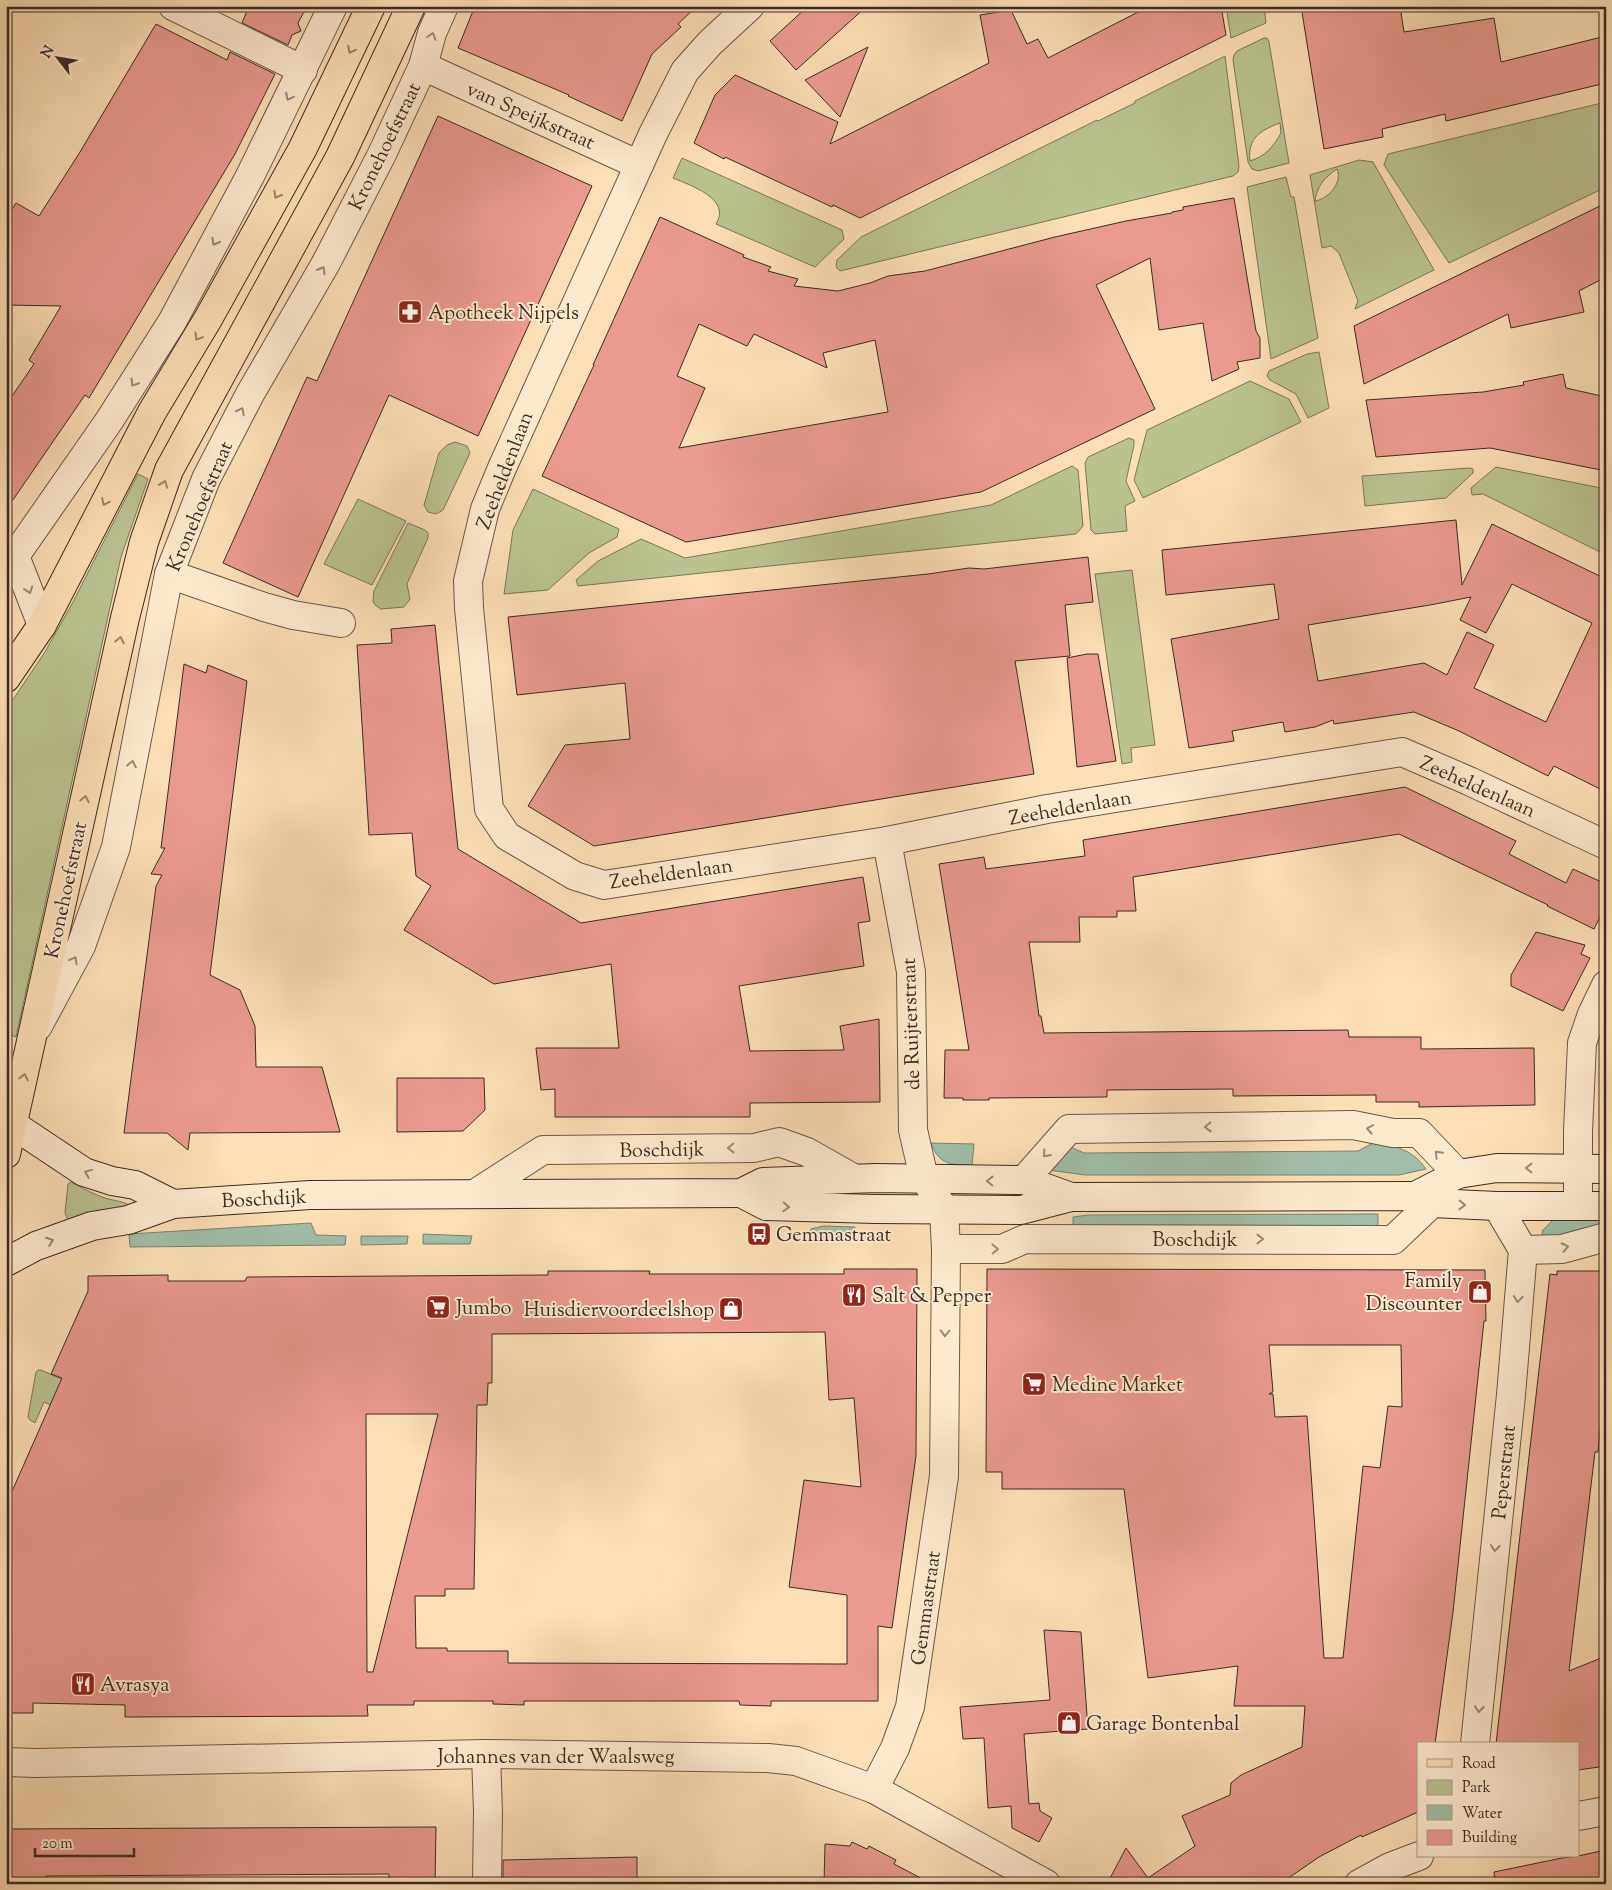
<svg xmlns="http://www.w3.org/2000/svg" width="1612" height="1890" font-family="'Sorts Mill Goudy',serif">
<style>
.green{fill:#bac390;stroke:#7a775a;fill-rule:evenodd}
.water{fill:#a0bda9;stroke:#778374}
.building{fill:#eb9a8e;stroke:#3a2b25;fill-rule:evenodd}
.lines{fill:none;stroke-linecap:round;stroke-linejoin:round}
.minor-casing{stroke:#6a5849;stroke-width:30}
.secondary-casing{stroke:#3a2b25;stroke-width:30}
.primary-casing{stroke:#3a2b25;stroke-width:30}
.minor{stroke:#fdeace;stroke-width:28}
.secondary{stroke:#fdeace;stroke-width:28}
.primary{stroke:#fcdfb4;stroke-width:28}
.oneway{stroke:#9c8a7a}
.oneway2{stroke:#9b856c}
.labels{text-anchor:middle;stroke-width:4;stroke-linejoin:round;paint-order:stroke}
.street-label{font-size:20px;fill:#3a2b25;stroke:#fdeace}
.poi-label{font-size:20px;fill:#3a2b25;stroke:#fdeace;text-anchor:start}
</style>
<rect width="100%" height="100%" fill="#fcdfb4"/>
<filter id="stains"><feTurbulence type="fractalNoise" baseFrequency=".004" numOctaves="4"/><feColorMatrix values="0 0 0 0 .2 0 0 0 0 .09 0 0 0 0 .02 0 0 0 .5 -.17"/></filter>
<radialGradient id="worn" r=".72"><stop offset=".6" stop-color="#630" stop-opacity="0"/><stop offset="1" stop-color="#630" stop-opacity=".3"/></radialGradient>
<!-- green -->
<g class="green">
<polygon points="1226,6 1264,6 1266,23 1231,38"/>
<path d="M1264,38H1267L1269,42L1289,163L1258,171L1252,169L1248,162L1233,60L1234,55L1237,51ZM1280,123L1281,133C1273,147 1266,156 1250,161C1247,138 1261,130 1280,123Z"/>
<polygon points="1225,56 1239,166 1238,172 1233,176 840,271 836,267 837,260 861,237 1097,120 1098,121 1135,103 1135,101"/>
<polygon points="1606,102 1606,187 1449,263 1384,165 1388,154"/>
<path d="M682,158L842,230L844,239L815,267L716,224C732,199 690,185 673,178Z"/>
<path d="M1359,160L1373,162L1434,270L1355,309L1358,301L1339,253L1331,246L1322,248L1310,175ZM1337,169C1343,183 1328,199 1315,201C1317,186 1325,177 1337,169Z"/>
<polygon points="1286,177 1291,197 1294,197 1318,338 1271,359 1247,187"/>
<polygon points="1319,352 1329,408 1308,418 1296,394 1270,380 1267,376 1269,371 1307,354"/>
<polygon points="1250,381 1289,399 1301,422 1143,498 1134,480 1147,430"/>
<polygon points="1129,438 1134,440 1134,445 1126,481 1135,501 1125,506 1127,531 1095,534 1091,530 1085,463 1088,457"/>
<polygon points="455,442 467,446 470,453 443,510 436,514 428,512 424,505 439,453 447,445"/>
<polygon points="1072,466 1078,470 1083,526 1076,534 578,586 576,580 598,561 641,539 685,558 991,505"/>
<polygon points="1496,467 1606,489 1606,555 1483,494 1472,495 1471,488"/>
<polygon points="1469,468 1473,469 1473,473 1446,498 1365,506 1362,476"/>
<polygon points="138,474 148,479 121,557 16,1037 6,1033 6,710 45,652 73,602"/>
<polygon points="533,489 619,529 617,537 589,553 548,590 504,594 513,530"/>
<polygon points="358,499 406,521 372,585 324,564"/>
<polygon points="408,523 425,530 428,533 428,538 407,584 410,599 404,607 381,609 375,605 373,601 374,591"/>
<polygon points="1132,570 1155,745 1131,748 1132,762 1122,764 1095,574"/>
<path d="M71,1182C82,1188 93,1194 105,1198C114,1201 125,1201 132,1207L69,1223L65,1213L68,1184Z"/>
<polygon points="38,1370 41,1370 70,1383 58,1408 44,1402 35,1423 30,1420 28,1417 36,1372"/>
</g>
<!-- water -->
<g class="water">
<path d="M931,1143L974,1144L972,1165C951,1165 939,1165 931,1143Z"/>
<path d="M1373,1143C1396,1146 1412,1149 1426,1169L1399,1175H1085L1048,1170L1068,1146L1084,1153L1358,1151Z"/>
<polygon points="1378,1214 1378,1227 1073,1227 1073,1217 1088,1215"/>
<polygon points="1553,1220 1606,1220 1606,1228 1555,1238 1542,1234 1543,1230"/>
<polygon points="311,1223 316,1235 346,1236 345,1245 130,1247 129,1234"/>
<polygon points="823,1226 855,1227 856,1235 850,1238 808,1238 811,1229"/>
<polygon points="423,1234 472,1236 470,1244 423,1244"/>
<polygon points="361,1236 408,1236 407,1244 361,1245"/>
</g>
<!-- building -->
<g class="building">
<polygon points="249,6 307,6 298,23 301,31 292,35 288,45 242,23"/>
<polygon points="475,6 697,6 678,24 681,27 652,54 622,121 568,96 569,95 458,48"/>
<polygon points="808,6 867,6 796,70 770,41"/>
<polygon points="1150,6 1221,6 1226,35 860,218 833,205 832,207 725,157 724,159 694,143 715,95 735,75 838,122 830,144 989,63 980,15 1011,10 1027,44 1038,39 1048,58"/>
<polygon points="1301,6 1400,6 1404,32 1494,18 1501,62 1606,36 1606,83 1446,121 1445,114 1382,129 1383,137 1324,149"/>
<polygon points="156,24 227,60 230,52 275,74 235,154 89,398 85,395 6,510 6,405 34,364 29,360 61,306 6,305 6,219 16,203 39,216 80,152"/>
<polygon points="868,47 840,117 805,80"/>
<polygon points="438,116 592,186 478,436 389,395 298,597 223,563 307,377 317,381"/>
<path d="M1234,198L1256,331L1260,338V358L1237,362L1239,369L1212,381L1203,323L1159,330L1150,258L1096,285L1155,409L981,492L686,542L542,476L594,365H593L660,217L744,255L743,257L771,267L768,271L798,279L794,286L838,291L870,283L888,276L925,271L1055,237L1126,221L1172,213V212L1183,210V207ZM699,324L747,346L754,334L827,368L823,353L875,340L888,412L679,448L705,388L677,376Z"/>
<polygon points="1606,203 1606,277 1579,291 1584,312 1511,328 1508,314 1364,384 1354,326"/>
<polygon points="1563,374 1566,388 1606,397 1606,471 1490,448 1376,457 1366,400 1483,392 1524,385 1523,382"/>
<path d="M1456,520L1462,585L1492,524L1606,579V792L1554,766L1548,776L1459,731L1414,712L1334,724L1333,720L1315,727L1285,732L1283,722L1232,731L1234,741L1189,748L1171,639L1279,619L1274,584L1166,595L1162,550ZM1512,584L1592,623L1546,722L1474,688L1494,645L1467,632L1447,675L1424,663L1318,681L1308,625L1430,605L1471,597L1460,620L1486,633Z"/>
<polygon points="1088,557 1093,602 1065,605 1070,656 1015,661 1034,774 594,846 528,806 565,745 630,739 625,683 517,695 508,617 928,574 969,568 984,569"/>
<polygon points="435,625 458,849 581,923 863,877 870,921 858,923 864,966 739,986 750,1051 844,1050 840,1026 879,1019 880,1102 750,1103 750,1117 555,1117 555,1089 541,1090 536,1048 619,1048 611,964 494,984 404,930 431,886 416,876 412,833 369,835 357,645 392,643 391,629"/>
<polygon points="1087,654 1098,654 1116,761 1077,767 1067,658"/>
<polygon points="184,664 206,673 208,665 247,681 210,975 240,990 255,1026 256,1067 322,1067 340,1132 190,1133 188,1150 167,1133 124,1133 156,886 162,875 151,874 165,848 161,848"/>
<polygon points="1405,787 1516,841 1509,854 1566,883 1573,869 1606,884 1606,905 1594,929 1547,906 1548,905 1399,834 1133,877 1136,911 1117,911 1117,917 1079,917 1080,942 1029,942 1039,1016 1041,1016 1044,1033 1348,1030 1349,1037 1421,1037 1421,1049 1534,1048 1535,1105 1419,1107 1419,1102 1376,1102 1376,1095 1233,1096 1233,1089 1107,1090 1107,1097 989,1098 989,1100 963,1100 963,1098 944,1098 945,1050 969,1050 939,864 984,857 986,869 1085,856 1083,840"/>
<polygon points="1536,932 1585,945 1581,954 1590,958 1563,1011 1511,986 1511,975"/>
<polygon points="397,1078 484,1078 485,1110 463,1131 397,1132"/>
<path d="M844,1269H917L916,1456L892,1628L878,1626V1701H771V1706L740,1705L739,1701H524V1705L493,1704V1701H414V1705H367L368,1716L125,1717V1705L33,1703V1713H6V1505L62,1378L51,1374L88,1291V1276L168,1275V1281H245L247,1277L548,1275V1271H650L649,1274H844ZM825,1332L829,1400L854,1398L861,1487L804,1480L789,1587L847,1595V1664L508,1663V1651H447V1648H416L415,1596H445V1589H474L477,1405H487L488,1383H492V1334ZM366,1414H438L373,1672H367Z"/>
<path d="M987,1269L1485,1270L1486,1321H1484L1453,1612L1435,1744H1418V1812L1362,1837L1361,1835L1319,1857L1280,1884H1107L1126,1848L1148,1878L1195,1846L1182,1816L1230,1795L1231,1783L1241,1775L1302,1747L1305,1706H1234L1238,1666L1148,1678L1124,1489H1002V1472H986ZM1269,1345H1401L1402,1407L1388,1406L1380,1468L1363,1466L1343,1658H1324L1307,1416L1275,1417L1273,1394H1269L1273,1392Z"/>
<polygon points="1557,1271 1606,1271 1606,1397 1603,1397 1598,1452 1595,1452 1569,1671 1606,1656 1606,1766 1578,1770 1578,1744 1496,1744 1550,1274 1557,1275"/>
<polygon points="1044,1630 1081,1632 1088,1729 1024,1734 1029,1804 1039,1803 1040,1811 1052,1818 1039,1842 1012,1828 1011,1806 988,1808 984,1738 963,1739 960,1707 1050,1700"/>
<polygon points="436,1827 435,1884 389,1884 389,1874 46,1876 46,1884 6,1884 6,1829"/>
<polygon points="852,1842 867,1849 869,1846 896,1860 894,1864 932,1884 824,1884 825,1844 850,1846"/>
<polygon points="1606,1850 1606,1884 1495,1884 1494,1872 1562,1858 1578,1856"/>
<polygon points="637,1857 637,1884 503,1884 503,1860"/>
</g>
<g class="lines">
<defs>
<g id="minor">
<polyline points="173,6 303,70"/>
<polyline points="750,6 710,43 685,71 653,134 502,468 485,509 468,581 469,608 489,809 507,836 575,876 604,885 887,841 1047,809 1402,752 1469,781 1606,845"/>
<polyline points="423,66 639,165"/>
<polyline points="169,574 264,607 293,615 341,623"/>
<polyline points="42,625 15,556 109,421 172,322 250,176 333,6"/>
<polyline points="38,1026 81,946 116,847 169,574 206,479 250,394 326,263 382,154 423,66 432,33 444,6"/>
<polyline points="1024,1180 1069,1129 1353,1125 1393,1133 1419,1133 1458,1174"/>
<polyline points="476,1193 543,1150 754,1148 779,1142 807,1152 853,1178"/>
<polyline points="1578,1206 1578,1131 1582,1043 1592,1014 1606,985"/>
<polyline points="946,1249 1002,1249 1025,1239 1393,1240 1432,1203"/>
<polyline points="1523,1250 1562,1249 1606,1237"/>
<polyline points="1475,1744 1511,1395 1523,1250 1497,1206"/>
<polyline points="486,1754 488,1812 487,1884"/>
<polyline points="6,1762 36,1763 486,1754 768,1758 796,1761 874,1789 1046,1884"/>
<polyline points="874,1789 895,1748 910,1707 944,1476 946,1249 944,1209 924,1178 913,1130 911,972 887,841"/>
<polyline points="1578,1816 1606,1811"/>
<polyline points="1359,1884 1390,1867 1419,1856"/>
</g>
<g id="secondary">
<polyline points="12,1124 84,1172 112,1181 135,1185 173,1204"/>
<polyline points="741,1193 766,1206 876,1209 1021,1210 1071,1197 1415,1196 1432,1203 1497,1206 1606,1206"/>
<polyline points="1415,1196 1458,1174 1497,1168 1606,1169"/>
<polyline points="6,1262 36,1246 92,1226 128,1220 173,1204 310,1195 741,1193 763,1182 876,1178 1024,1180 1071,1197"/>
</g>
<g id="primary">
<polyline points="6,678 42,625 152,412 208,319 303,148 371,6"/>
<polyline points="6,1154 125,618 144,542 169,470 340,157 411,6"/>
</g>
</defs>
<!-- minor casing -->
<use href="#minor" class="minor-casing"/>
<!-- secondary casing -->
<use href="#secondary" class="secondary-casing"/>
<!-- primary casing -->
<use href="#primary" class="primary-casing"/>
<!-- minor -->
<use href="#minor" class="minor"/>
<!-- secondary -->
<use href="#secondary" class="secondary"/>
<!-- primary -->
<use href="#primary" class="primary"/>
</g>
<!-- one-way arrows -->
<defs><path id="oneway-chevron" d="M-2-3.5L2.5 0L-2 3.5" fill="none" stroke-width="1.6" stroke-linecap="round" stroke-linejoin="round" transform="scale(1.25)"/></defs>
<g class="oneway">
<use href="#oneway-chevron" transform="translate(432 36) rotate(-72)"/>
<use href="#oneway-chevron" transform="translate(289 97) rotate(116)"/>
<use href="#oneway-chevron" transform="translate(215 242) rotate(118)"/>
<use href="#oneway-chevron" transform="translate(322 270) rotate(-60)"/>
<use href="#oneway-chevron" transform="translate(134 383) rotate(122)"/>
<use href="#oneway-chevron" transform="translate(241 411) rotate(-63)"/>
<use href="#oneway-chevron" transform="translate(29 590) rotate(70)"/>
<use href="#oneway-chevron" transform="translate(132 764) rotate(-79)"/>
<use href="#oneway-chevron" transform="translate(74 960) rotate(-61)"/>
<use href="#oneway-chevron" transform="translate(1208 1127) rotate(179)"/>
<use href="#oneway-chevron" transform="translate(1370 1129) rotate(-169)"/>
<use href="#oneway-chevron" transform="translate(731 1148) rotate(179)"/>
<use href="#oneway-chevron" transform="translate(1046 1154) rotate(131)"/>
<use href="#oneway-chevron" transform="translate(1438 1154) rotate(-134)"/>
<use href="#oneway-chevron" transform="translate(1529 1168) rotate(180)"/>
<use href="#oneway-chevron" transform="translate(88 1173) rotate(-158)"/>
<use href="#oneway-chevron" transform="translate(990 1181) rotate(-179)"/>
<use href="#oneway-chevron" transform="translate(1462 1205) rotate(2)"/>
<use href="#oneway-chevron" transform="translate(786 1207) rotate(3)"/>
<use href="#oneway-chevron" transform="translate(1260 1239)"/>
<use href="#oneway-chevron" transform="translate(50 1241) rotate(-20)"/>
<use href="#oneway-chevron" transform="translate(1565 1247) rotate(-12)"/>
<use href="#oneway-chevron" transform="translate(995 1249) rotate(-1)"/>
<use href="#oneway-chevron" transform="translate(1518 1299) rotate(95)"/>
<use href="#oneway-chevron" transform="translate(945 1333) rotate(91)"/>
<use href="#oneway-chevron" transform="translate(1495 1548) rotate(96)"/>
<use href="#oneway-chevron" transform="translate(1479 1709) rotate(96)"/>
</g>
<g class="oneway2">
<use href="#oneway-chevron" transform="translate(351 50) rotate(116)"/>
<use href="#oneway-chevron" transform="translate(277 195) rotate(119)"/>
<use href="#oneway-chevron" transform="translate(198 337) rotate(121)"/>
<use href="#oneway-chevron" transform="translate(164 484) rotate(-71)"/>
<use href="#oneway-chevron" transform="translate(105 502) rotate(116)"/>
<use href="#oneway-chevron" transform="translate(120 640) rotate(-78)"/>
<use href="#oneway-chevron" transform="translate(85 799) rotate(-78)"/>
<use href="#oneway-chevron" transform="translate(24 1077) rotate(-77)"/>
</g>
<!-- icons -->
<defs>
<symbol id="pharmacy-square" viewBox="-11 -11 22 22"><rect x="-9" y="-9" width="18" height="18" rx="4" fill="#8f2418" stroke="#fdeace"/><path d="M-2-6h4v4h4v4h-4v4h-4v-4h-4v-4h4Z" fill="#fff"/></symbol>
<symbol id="bus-square" viewBox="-11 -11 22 22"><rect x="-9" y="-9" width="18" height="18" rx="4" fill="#8f2418" stroke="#fdeace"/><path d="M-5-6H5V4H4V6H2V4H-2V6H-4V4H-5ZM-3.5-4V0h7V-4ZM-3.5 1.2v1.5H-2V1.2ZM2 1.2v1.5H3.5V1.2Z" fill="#fff"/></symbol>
<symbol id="shop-square" viewBox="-11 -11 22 22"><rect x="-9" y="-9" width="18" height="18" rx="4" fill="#8f2418" stroke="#fdeace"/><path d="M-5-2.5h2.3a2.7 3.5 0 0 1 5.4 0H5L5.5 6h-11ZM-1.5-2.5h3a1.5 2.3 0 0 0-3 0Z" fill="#fff"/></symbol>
<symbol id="restaurant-square" viewBox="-11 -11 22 22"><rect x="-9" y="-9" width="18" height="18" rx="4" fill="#8f2418" stroke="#fdeace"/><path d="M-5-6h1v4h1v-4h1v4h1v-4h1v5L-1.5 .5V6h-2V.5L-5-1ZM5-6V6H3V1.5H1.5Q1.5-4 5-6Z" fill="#fff"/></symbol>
<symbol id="supermarket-square" viewBox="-11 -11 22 22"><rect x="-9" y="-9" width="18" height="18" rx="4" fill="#8f2418" stroke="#fdeace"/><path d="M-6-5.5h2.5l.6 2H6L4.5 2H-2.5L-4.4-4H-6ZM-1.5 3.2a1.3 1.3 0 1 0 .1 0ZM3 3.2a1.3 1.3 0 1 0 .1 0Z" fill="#fff"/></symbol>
</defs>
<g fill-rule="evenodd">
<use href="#pharmacy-square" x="396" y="298" width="28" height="28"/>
<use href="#bus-square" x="745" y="1220" width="28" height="28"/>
<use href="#shop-square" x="1466" y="1278" width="28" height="28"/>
<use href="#restaurant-square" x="840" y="1281" width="28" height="28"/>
<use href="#supermarket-square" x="424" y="1293" width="28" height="28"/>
<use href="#shop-square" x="717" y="1295" width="28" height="28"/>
<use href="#supermarket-square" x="1020" y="1370" width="28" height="28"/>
<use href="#restaurant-square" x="69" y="1670" width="28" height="28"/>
<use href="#shop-square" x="1055" y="1709" width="28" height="28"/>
</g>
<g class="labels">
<!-- street labels -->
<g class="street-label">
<text transform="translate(531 115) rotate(24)" y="7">van Speijkstraat</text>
<text transform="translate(384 146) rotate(-64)" y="7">Kronehoefstraat</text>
<text transform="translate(504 470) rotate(-69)" y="7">Zeeheldenlaan</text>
<text transform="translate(199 506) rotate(-67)" y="7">Kronehoefstraat</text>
<text transform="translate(1478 786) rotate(24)" y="7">Zeeheldenlaan</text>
<text transform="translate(1070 807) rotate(-10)" y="7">Zeeheldenlaan</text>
<text transform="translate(671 873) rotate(-8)" y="7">Zeeheldenlaan</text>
<text transform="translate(65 890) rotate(-78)" y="7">Kronehoefstraat</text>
<text transform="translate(910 1024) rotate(-92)" y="7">de Ruijterstraat</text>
<text transform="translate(662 1149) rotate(-1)" y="7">Boschdijk</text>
<text transform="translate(264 1198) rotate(-3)" y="7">Boschdijk</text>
<text x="1195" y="1246">Boschdijk</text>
<text transform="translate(1503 1472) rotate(-84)" y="7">Peperstraat</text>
<text transform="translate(925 1608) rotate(-82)" y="7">Gemmastraat</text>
<text x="556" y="1763">Johannes van der Waalsweg</text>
</g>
<!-- poi labels -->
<g class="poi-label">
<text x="428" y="319">Apotheek Nijpels</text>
<text x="776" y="1241">Gemmastraat</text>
<text x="1462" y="1287" text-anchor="end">Family<tspan x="1462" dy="23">Discounter</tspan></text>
<text x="872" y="1302">Salt &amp; Pepper</text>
<text x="456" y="1314">Jumbo</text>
<text x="714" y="1316" text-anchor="end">Huisdiervoordeelshop</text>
<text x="1052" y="1391">Medine Market</text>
<text x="100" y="1691">Avrasya</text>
<text x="1086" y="1730">Garage Bontenbal</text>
</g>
</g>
<!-- margin -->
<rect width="1612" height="1890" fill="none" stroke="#fcdfb4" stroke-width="25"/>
<rect x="8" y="8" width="1597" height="1875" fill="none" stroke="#3a2b25" stroke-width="2.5"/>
<rect x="12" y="12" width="1587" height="1865" fill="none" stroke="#3a2b25"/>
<!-- legend -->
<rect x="1417" y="1742" width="162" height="115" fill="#fdeace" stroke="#af9e8a"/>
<rect x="1427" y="1759" width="25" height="8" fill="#fcdfb4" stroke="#af9e8a"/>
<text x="1462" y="1768" font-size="15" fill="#3a2b25">Road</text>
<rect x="1427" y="1780" width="25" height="15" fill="#bac390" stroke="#af9e8a"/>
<text x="1462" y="1792" font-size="15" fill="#3a2b25">Park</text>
<rect x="1427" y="1805" width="25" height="15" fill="#a0bda9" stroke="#af9e8a"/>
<text x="1462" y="1818" font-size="15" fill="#3a2b25">Water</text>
<rect x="1427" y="1830" width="25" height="15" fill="#eb9a8e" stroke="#af9e8a"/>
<text x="1462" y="1842" font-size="15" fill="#3a2b25">Building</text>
<!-- north arrow -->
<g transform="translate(58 58) rotate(301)" stroke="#fdeace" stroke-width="4" paint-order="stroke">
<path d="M0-4L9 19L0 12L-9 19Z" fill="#3a2b25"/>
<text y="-8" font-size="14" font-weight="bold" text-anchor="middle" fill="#3a2b25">N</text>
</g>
<!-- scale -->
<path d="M35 1848v8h99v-8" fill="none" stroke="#3a2b25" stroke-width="2.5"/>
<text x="42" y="1848" font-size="15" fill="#3a2b25" stroke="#fdeace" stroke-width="4" paint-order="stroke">20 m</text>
<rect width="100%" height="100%" filter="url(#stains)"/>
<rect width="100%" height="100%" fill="url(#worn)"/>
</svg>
